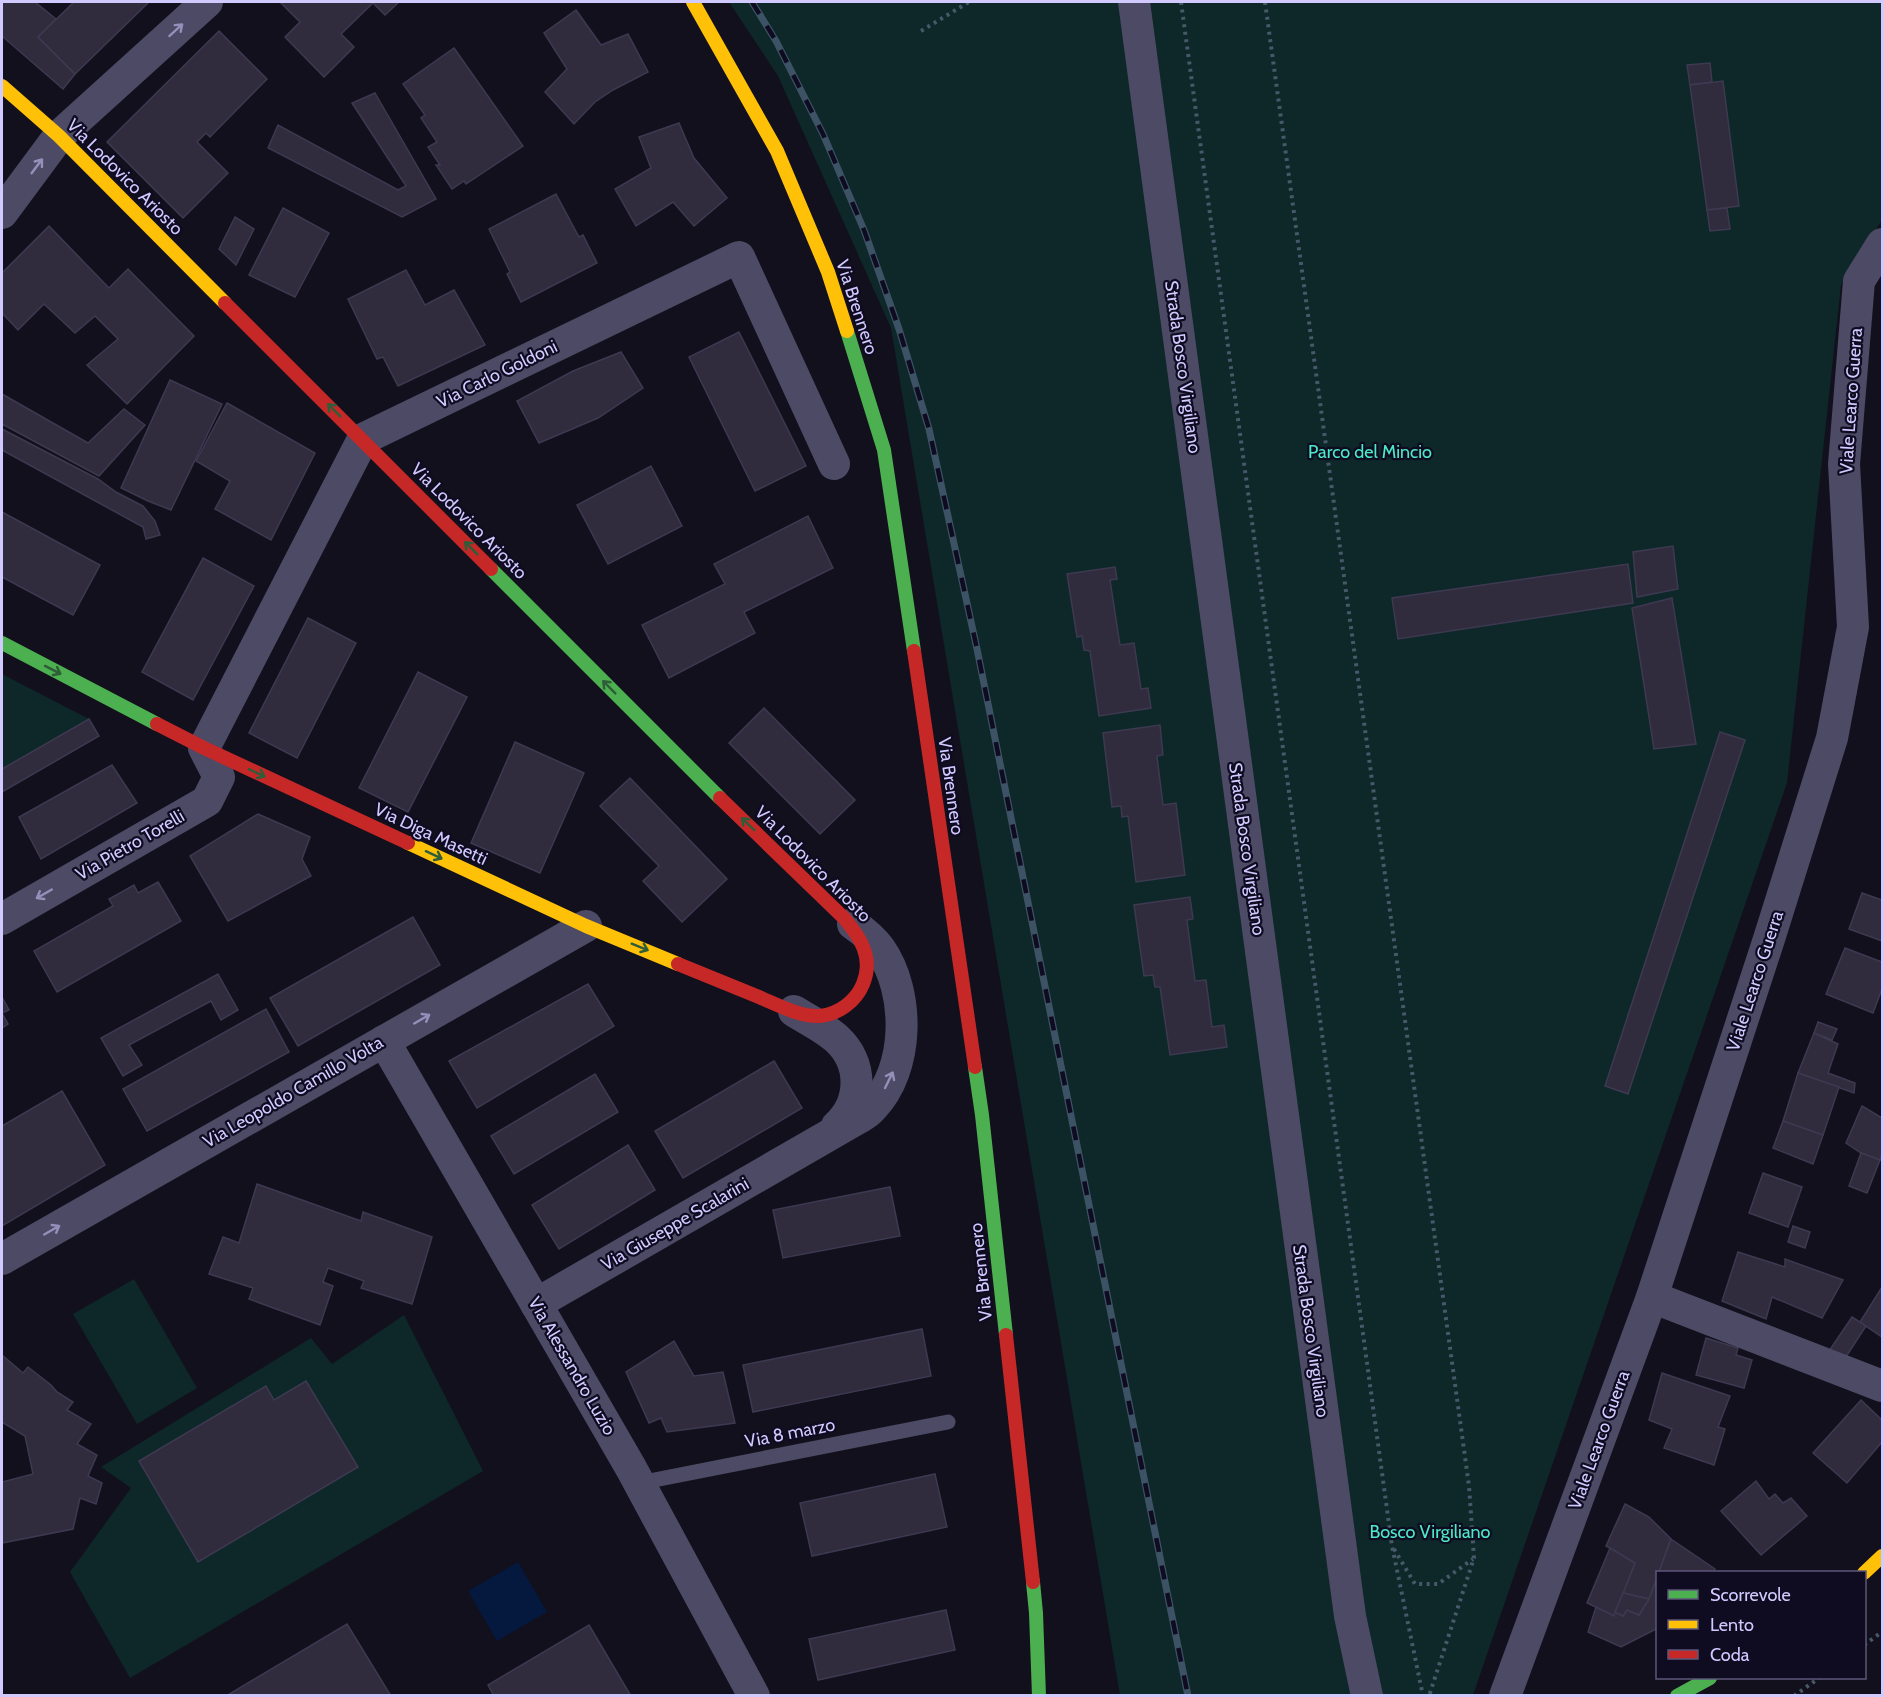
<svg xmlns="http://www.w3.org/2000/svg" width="1884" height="1697" font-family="Cabin,sans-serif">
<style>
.green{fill:#0e2729}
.water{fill:#05183d}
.building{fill:#302c3e;stroke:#3d3951;stroke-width:1.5}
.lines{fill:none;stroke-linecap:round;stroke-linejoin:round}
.path{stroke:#475868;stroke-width:4;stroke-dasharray:3 4.5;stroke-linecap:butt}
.lane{stroke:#4c4a65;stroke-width:15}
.street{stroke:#4c4a65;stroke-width:32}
.fast{stroke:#4caf50;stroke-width:14}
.slow{stroke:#ffc107;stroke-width:14}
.jam{stroke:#c62828;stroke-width:14}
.rail-casing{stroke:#3e5266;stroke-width:7}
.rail{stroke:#0f0b21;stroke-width:4.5;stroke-dasharray:14;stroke-linecap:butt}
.oneway{stroke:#9590ba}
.oneway2{stroke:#2e5d38}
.labels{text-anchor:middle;stroke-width:4.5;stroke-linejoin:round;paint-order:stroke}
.street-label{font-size:18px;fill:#d1caff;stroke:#0f0b21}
.park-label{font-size:18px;fill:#4beac6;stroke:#0f0b21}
</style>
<rect width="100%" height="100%" fill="#12101c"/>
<!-- green -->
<g class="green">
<polygon points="729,2 1882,2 1882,220 1841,285 1787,783 1473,1695 1120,1695 891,328 778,76"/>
<polygon points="2,674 89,719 2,769"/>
<polygon points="134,1279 197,1388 137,1424 73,1314"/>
<polygon points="404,1315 483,1471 130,1678 70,1572 131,1488 101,1467 311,1338 332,1364"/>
</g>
<!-- water -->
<polygon class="water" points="518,1562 547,1612 497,1641 468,1591"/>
<!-- building -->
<g class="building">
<polygon points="2,2 35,2 56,19 38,37 75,74 63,89 2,36"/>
<polygon points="74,2 149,2 75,74 38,37"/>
<polygon points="280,2 399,2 385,15 373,3 341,34 354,47 324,77 285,37 300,22"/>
<polygon points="576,10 601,45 628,34 648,72 613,90 595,102 574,124 545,92 567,69 544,33"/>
<polygon points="219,31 267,79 210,137 206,133 197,142 228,173 183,218 107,142"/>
<polygon points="454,48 523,146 466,184 464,181 452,189 436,165 440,165 428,147 437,142 421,118 425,115 403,84"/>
<polygon points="1710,63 1712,82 1690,85 1687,65"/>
<polygon points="1723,81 1739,206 1707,210 1690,85"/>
<polygon points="375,93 436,199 402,217 268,148 278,125 398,190 406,186 352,103"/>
<polygon points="679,123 694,158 727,198 694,226 673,202 636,226 615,189 651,168 639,137"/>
<polygon points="556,194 579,237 583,235 597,263 521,302 507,274 510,272 489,229"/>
<polygon points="283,208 329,233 295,297 249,275"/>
<polygon points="1727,208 1730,229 1710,231 1707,210"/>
<polygon points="235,217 254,229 236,265 219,249"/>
<polygon points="49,226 109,288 128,269 194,336 127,404 87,365 118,339 95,316 75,333 44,304 18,330 2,313 2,273"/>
<polygon points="406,270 425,305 454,290 485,345 398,386 383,357 377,359 348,299"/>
<polygon points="739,332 806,466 755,491 689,357"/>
<polygon points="621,352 643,388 598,418 539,443 517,401 573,371"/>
<polygon points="170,380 222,404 171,510 148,501 121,488"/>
<polygon points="2,394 88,443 124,409 145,425 99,476 2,424"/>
<polygon points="227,403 315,453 271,540 215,509 230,481 196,461"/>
<polygon points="2,429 98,479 116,492 143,506 155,521 160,535 146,539 143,527 2,450"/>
<polygon points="651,466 682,526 608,564 577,505"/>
<polygon points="2,512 100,565 73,615 2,577"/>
<polygon points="808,516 833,568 744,612 755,633 669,678 642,625 725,584 714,564"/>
<polygon points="1673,546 1678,589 1637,597 1633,552"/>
<polygon points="203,558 254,586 193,700 142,672"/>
<polygon points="1628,564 1633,603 1398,639 1392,598"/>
<polygon points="1115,567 1117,579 1110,580 1120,645 1134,643 1141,689 1148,688 1151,708 1099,716 1090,651 1084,650 1082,636 1077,637 1067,574"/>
<polygon points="1672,598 1696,744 1654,749 1632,608"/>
<polygon points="308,618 356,643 297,758 249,733"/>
<polygon points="418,672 467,697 408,812 359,788"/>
<polygon points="764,708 855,800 820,834 729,743"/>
<polygon points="89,719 99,736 2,792 2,769"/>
<polygon points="1160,725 1163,755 1157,756 1163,805 1176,803 1185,875 1136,882 1128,816 1122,817 1121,806 1112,807 1103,733"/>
<polygon points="1720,732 1745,740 1628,1094 1605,1086"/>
<polygon points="515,742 584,773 540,873 471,843"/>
<polygon points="112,765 137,803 41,859 19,817"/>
<polygon points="630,778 727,879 682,922 643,881 659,866 600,806"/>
<polygon points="258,814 310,837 302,859 311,876 228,921 190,856"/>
<polygon points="158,882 181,921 57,992 34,951 113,906 109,899 134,885 138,893"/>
<polygon points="1862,893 1882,900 1882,941 1849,929"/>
<polygon points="1190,897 1193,919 1187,920 1195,981 1206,980 1212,1027 1224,1025 1227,1047 1170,1055 1160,987 1155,987 1153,975 1144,976 1134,905"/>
<polygon points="413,917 440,965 298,1046 270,998"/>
<polygon points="1845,948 1882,962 1882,989 1873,1013 1826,994"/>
<polygon points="218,974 238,1010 221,1020 211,1001 129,1045 142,1065 123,1076 101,1038"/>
<polygon points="588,984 614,1026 477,1108 449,1061"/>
<polygon points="2,997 9,1010 2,1013 8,1024 2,1028"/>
<polygon points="266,1009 289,1052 147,1131 123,1089"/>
<polygon points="1818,1022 1837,1029 1832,1040 1814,1033"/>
<polygon points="1814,1033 1838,1044 1828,1073 1855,1083 1854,1093 1798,1073"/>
<polygon points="774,1061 802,1108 683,1178 655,1131"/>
<polygon points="1798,1073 1839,1087 1823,1135 1783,1121"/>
<polygon points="595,1074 618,1112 514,1174 491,1136"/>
<polygon points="62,1091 105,1165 2,1226 2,1126"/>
<polygon points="1862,1106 1882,1118 1882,1153 1880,1160 1861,1153 1846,1143"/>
<polygon points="1783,1121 1823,1135 1813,1164 1773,1148"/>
<polygon points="628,1145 655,1190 559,1249 532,1205"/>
<polygon points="1861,1153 1880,1160 1867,1193 1849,1186"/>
<polygon points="1763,1173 1802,1187 1788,1227 1749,1213"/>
<polygon points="257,1184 361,1221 363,1212 432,1237 412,1304 361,1288 364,1281 328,1268 323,1282 333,1286 320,1325 249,1299 253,1288 209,1274 223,1237 239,1243"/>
<polygon points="890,1187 900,1236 783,1258 773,1210"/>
<polygon points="1793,1226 1810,1232 1805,1248 1788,1242"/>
<polygon points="1738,1252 1785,1267 1785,1259 1843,1280 1822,1318 1772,1297 1766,1319 1722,1301"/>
<polygon points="1882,1287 1882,1337 1860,1322"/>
<polygon points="1852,1317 1866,1326 1842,1363 1827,1354"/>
<polygon points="922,1329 931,1376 753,1412 743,1365"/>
<polygon points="1706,1338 1738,1348 1736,1355 1752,1360 1744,1388 1696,1375"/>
<polygon points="674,1341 694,1376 723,1372 735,1423 667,1432 661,1418 649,1423 626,1372"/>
<polygon points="2,1355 23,1373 28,1367 51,1385 57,1392 73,1402 67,1410 91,1424 77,1444 97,1455 88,1476 102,1483 96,1504 80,1498 73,1529 2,1543 2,1482 33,1474 25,1436 2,1422"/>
<polygon points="1662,1373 1730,1396 1718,1427 1725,1429 1714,1465 1664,1448 1672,1429 1649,1420"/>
<polygon points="306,1381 358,1467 198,1562 139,1461 266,1386 274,1400"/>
<polygon points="1861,1400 1882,1420 1882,1442 1847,1483 1813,1453"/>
<polygon points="935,1474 947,1527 812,1556 800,1503"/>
<polygon points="1756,1481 1769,1499 1775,1494 1783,1503 1791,1498 1807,1516 1761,1555 1721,1511"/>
<polygon points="1625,1504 1649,1517 1671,1539 1649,1599 1623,1593 1635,1563 1606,1546"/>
<polygon points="1671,1539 1715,1569 1714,1572 1659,1572"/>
<polygon points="1610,1548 1635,1563 1614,1616 1587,1603"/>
<polygon points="1658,1576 1658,1628 1621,1647 1588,1632 1596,1607 1614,1616 1615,1612 1623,1616 1627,1610 1639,1615 1649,1599"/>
<polygon points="1623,1593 1649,1599 1639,1615 1627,1610 1623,1616 1615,1612"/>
<polygon points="946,1610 955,1650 818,1680 809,1639"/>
<polygon points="347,1624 391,1696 226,1696"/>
<polygon points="589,1625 631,1696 494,1696 488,1685"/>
</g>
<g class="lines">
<!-- path -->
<g class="path">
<polyline points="1181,2 1392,1546 1423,1696"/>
<polyline points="1265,2 1469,1486 1474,1558 1429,1696"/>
<polyline points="921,31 969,2"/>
<polyline points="1394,1549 1415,1584 1438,1584 1473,1559"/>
<polyline points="1864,1645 1882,1632"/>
<polyline points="1794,1696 1819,1678"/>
</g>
<!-- lane -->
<polyline class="lane" points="639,1483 948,1422"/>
<!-- street -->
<g class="street">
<polyline points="1134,2 1350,1616 1367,1696"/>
<polyline points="2,213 59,136 207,2"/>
<polyline points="2,919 207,801 219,777 204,748 363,439 739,257 834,464"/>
<path d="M794,1011C808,1020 825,1028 837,1039C863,1063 863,1102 837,1126"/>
<polyline points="384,1041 631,1468 754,1696"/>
<polyline points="2,1259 586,926"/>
<polyline points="1652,1297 1882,1386"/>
<path d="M536,1304L857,1119C862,1116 868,1113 872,1108C910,1069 910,992 880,949C873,939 863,931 853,924"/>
<polyline points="1505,1696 1652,1297 1769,939 1832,738 1853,627 1844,464 1859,281 1882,244"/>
</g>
<!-- fast -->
<g class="fast">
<polyline points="847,331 884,450 914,651"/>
<polyline points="491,569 720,798"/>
<polyline points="2,643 157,724"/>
<polyline points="975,1067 982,1115 1006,1335"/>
<polyline points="1033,1582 1036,1613 1039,1696"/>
<polyline points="1677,1696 1710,1678"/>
</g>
<!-- slow -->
<g class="slow">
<polyline points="693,2 777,151 828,272 847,331"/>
<polyline points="2,86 59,136 225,303"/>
<polyline points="408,843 586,926 678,964"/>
<polyline points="1864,1573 1882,1556"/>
</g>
<!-- jam -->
<g class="jam">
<polyline points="225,303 491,569"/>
<polyline points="914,651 975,1067"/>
<polyline points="157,724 204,748 408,843"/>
<path d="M678,964C705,975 732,986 759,997C778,1005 800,1017 820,1016C839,1014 856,1001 863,984C874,958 860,937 844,918L720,798"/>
<polyline points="1006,1335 1033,1582"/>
</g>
<defs>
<polyline id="rail" points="752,2 776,41 823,134 864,230 899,329 929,429 977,649 1188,1696"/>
</defs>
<!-- rail casing -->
<use href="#rail" class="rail-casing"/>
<!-- rail -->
<use href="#rail" class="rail"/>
</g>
<!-- one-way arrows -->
<defs><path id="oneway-shaft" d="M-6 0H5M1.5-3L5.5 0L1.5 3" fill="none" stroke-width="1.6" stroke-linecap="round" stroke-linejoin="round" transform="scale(1.5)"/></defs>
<g class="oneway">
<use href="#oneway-shaft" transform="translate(176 30) rotate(-42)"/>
<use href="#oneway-shaft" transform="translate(37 166) rotate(-53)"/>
<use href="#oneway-shaft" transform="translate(44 894) rotate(150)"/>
<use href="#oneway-shaft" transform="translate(422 1019) rotate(-30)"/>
<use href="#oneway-shaft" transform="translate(889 1080) rotate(-64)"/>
<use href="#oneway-shaft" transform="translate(52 1230) rotate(-30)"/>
</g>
<g class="oneway2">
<use href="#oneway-shaft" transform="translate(334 410) rotate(-135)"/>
<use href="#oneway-shaft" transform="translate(471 548) rotate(-135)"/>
<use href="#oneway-shaft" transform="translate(53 670) rotate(27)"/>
<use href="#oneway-shaft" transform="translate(609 687) rotate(-135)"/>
<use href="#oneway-shaft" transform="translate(257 773) rotate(25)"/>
<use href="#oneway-shaft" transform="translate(748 824) rotate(-136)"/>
<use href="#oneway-shaft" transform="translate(434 855) rotate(25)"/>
<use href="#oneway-shaft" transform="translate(640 947) rotate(22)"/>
</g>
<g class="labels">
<!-- street labels -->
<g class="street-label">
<text transform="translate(125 177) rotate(45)" y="6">Via Lodovico Ariosto</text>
<text transform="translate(857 307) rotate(72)" y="6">Via Brennero</text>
<text transform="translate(1183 367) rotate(82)" y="6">Strada Bosco Virgiliano</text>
<text transform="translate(497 374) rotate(-26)" y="6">Via Carlo Goldoni</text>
<text transform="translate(1851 401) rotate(-86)" y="6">Viale Learco Guerra</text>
<text transform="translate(469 521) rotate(45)" y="6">Via Lodovico Ariosto</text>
<text transform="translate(951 786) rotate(82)" y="6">Via Brennero</text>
<text transform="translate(431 834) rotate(25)" y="6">Via Diga Masetti</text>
<text transform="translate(130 845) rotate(-30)" y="6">Via Pietro Torelli</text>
<text transform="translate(1247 849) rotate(82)" y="6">Strada Bosco Virgiliano</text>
<text transform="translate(813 864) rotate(45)" y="6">Via Lodovico Ariosto</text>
<text transform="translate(1755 981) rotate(-72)" y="6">Viale Learco Guerra</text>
<text transform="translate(293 1092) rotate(-30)" y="6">Via Leopoldo Camillo Volta</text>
<text transform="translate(675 1224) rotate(-30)" y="6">Via Giuseppe Scalarini</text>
<text transform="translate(981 1272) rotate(-96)" y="6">Via Brennero</text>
<text transform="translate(1311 1331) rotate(82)" y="6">Strada Bosco Virgiliano</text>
<text transform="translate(572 1366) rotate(60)" y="6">Via Alessandro Luzio</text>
<text transform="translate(790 1433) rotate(-11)" y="6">Via 8 marzo</text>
<text transform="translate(1599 1440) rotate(-70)" y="6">Viale Learco Guerra</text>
</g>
<!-- park labels -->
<g class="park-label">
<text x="1370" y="458">Parco del Mincio</text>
<text x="1430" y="1538">Bosco Virgiliano</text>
</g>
</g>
<!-- border -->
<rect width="1884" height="1697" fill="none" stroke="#d1caff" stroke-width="6"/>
<!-- legend -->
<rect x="1656" y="1571" width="210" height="108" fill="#0f0b21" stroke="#5d577a" stroke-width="1.5"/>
<rect x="1668" y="1590" width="30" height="9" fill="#4caf50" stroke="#5d577a" stroke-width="1.5"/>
<text x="1710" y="1601" font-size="18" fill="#d1caff">Scorrevole</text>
<rect x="1668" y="1620" width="30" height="9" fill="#ffc107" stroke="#5d577a" stroke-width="1.5"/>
<text x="1710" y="1631" font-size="18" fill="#d1caff">Lento</text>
<rect x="1668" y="1650" width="30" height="9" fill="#c62828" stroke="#5d577a" stroke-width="1.5"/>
<text x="1710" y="1661" font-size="18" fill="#d1caff">Coda</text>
</svg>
